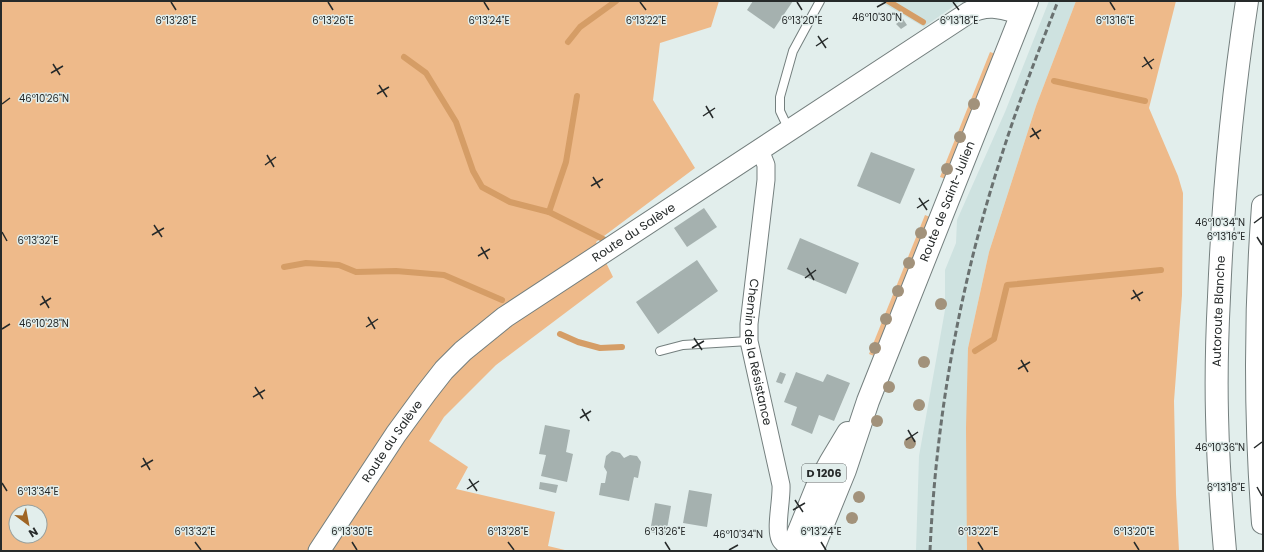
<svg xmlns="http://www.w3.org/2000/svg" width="1264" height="552" font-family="Poppins,sans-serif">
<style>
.built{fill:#cee2e0}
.green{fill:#eeba8a;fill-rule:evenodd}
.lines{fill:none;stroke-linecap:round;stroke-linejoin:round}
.stream{stroke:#d59d66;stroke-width:6}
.building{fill:#a5b1af}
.service-casing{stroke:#747f7e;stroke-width:10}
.minor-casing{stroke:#747f7e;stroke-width:19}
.tertiary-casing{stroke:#747f7e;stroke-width:23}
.primary-casing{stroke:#747f7e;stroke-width:24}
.motorway-casing{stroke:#747f7e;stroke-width:24}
.service{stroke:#fff;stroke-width:8}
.minor{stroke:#fff;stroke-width:17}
.tertiary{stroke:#fff;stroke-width:21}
.primary{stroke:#fff;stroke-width:22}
.motorway{stroke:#fff;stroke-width:22}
.rail{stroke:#6a7170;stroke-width:3;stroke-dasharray:6 3;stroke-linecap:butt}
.tree{fill:#a2927b}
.ticks{fill:none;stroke:#262a2a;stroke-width:1.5}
.labels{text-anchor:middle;stroke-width:3;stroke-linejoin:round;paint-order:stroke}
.shield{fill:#e2eeec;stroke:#5e6564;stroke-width:1}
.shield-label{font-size:11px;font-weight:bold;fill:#262a2a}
.street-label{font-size:12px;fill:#262a2a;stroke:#e2eeec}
.ticks-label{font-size:10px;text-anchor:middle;fill:#262a2a;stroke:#e2eeec;stroke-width:3;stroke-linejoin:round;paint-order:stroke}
</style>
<rect width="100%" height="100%" fill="#e2eeec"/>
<!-- built -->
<g class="built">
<polygon points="879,1 961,1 924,27"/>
<polygon points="1049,1 1076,1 1036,106 989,252 968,348 967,551 916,551 919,456 945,310 945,270 956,243 957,220 1005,112"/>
</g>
<!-- green -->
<g class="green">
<path d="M1,1H719L711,27L660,43L653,100L695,168L596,242L613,277L496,365L444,417L429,441L468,467L456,489L555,512L548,546L569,551H1ZM16,512H40V536H16Z"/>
<polygon points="1076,1 1176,1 1149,108 1178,176 1183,193 1182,295 1174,401 1176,494 1179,551 967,551 966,428 968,348 989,252 1036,106"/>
<polygon points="990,52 996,54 946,179 940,177"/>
<polygon points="925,215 930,217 874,356 869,354"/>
</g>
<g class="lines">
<!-- stream -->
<g class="stream">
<polyline points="888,1 923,22"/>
<polyline points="568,42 580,27 616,1"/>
<polyline points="404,57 426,73 456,122 473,171 482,187 510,202 549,212"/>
<polyline points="1054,81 1145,101"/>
<polyline points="577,96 566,162 549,212 605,240"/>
<polyline points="284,267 306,263 339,265 356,272 396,271 444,275 502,300"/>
<polyline points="560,334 578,342 600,348 622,347"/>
<polyline points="975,351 994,339 1007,285 1161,270"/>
</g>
</g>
<!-- building -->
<g class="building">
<polygon points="753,1 793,1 774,29 747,10"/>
<polygon points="903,19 907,25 901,29 896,24"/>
<polygon points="871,152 915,169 900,204 857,186"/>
<polygon points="704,208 717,227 687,247 674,228"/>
<polygon points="800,238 859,263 846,294 787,269"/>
<polygon points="697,260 718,291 658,334 636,302"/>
<polygon points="780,372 786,374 782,384 776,382"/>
<polygon points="796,372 823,382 827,374 850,383 834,421 819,415 812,434 791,425 797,407 784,402"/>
<polygon points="545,425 570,430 566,452 573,454 567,482 541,476 546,455 539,454"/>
<polygon points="612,451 620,453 624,458 630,455 637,456 641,462 638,478 634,477 629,501 599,495 601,483 605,483 607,472 604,467 606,456"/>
<polygon points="540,482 558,485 556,493 539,489"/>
<polygon points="689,490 712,494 707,527 683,523"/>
<polygon points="655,503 671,506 666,535 650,532"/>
</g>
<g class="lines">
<defs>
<g id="service">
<polyline points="789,130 780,111 780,97 793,51 820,1"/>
<polyline points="660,351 683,345 749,341"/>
</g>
<g id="minor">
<path id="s1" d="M760,150L766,165V180L749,324V341L781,485C782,499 775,528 780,539C782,544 787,546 792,549"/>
</g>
<g id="tertiary">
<path id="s2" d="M319,551L396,434L426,393L444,370L463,351L505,317L968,13C989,3 1001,8 1022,14"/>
</g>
<g id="primary">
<polyline points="791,551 817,487 830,463 848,433"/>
<path id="s3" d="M812,551L845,470L868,401L1027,1"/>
</g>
<g id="motorway">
<path d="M1263,206C1255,312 1255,418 1263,523"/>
<path id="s4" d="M1225,551C1221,506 1218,460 1217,415C1216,375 1217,336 1219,297C1223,198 1232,99 1247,1"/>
</g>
</defs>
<!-- service casing -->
<use href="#service" class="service-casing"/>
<!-- minor casing -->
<use href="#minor" class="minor-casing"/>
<!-- tertiary casing -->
<use href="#tertiary" class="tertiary-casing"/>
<!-- primary casing -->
<use href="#primary" class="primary-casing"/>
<!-- motorway casing -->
<use href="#motorway" class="motorway-casing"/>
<!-- service -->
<use href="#service" class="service"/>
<!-- minor -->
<use href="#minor" class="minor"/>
<!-- tertiary -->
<use href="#tertiary" class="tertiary"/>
<!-- primary -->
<use href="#primary" class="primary"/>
<!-- motorway -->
<use href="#motorway" class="motorway"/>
<!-- rail -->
<path class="rail" d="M930,551C936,414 961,278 1004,148C1020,98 1039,50 1058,1"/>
</g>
<!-- trees -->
<g class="tree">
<circle cx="974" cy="104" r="6"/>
<circle cx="960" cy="137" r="6"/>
<circle cx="947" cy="169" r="6"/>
<circle cx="921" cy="233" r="6"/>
<circle cx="909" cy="263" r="6"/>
<circle cx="898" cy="291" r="6"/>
<circle cx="941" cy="304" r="6"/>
<circle cx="886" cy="319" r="6"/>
<circle cx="875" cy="348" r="6"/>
<circle cx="924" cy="362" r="6"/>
<circle cx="889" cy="387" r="6"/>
<circle cx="919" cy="405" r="6"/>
<circle cx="877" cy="421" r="6"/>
<circle cx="910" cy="443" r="6"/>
<circle cx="859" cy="497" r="6"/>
<circle cx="852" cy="518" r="6"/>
</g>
<!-- ticks -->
<path class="ticks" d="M171,2L176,10M328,2L333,10M484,2L489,10M640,2L646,10M797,2L802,10M953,2L959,10M1110,2L1115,10M877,7L886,2M818,36L826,48M816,46L828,38M1144,57L1152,69M53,64L60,75M1142,67L1154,59M51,73L63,66M379,85L387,97M377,94L389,87M2,104L10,98M706,106L713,118M703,116L715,108M1032,128L1039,139M1030,137L1041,130M267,155L274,167M265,165L276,157M593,177L600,188M591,186L603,179M919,198L927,210M917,208L929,200M1254,223L1262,217M154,225L162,237M2,232L7,241M152,235L164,228M1257,237L1262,245M481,247L488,259M478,256L490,249M807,268L814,280M805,278L816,270M1133,290L1140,301M42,296L49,308M1131,299L1143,292M40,305L51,298M368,317L375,329M366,327L378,319M2,329L10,324M694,338L702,350M692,348L704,341M1021,360L1028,372M1018,369L1030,362M255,387L263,399M253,397L265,390M582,409L589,421M580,418L591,411M908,430L915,442M906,440L918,432M1254,448L1262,442M143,458L150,470M141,467L153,460M469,479L477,491M2,483L7,491M1257,487L1262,496M467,489L479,481M795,500L803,512M793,510L805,503M195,542L201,550M352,542L357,550M508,542L514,550M665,542L670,550M821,542L826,550M978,542L983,550M1134,542L1139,550M729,550L738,545"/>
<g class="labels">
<!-- shield labels -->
<rect class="shield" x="802" y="464" width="44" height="18" rx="3"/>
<g class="shield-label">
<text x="824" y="477">D 1206</text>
</g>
<!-- street labels -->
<g class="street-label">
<text dy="4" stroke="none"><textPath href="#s3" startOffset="375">Route de Saint-Julien</textPath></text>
<text dy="4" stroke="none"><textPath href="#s2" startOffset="455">Route du Salève</textPath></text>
<text dy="4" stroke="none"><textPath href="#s4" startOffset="240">Autoroute Blanche</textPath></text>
<text dy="4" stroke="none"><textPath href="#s1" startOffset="205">Chemin de la Résistance</textPath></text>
<text dy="4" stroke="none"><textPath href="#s2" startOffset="132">Route du Salève</textPath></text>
</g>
</g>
<g class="ticks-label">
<text x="877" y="21">46°10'30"N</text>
<text x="176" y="24">6°13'28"E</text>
<text x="333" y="24">6°13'26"E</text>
<text x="489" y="24">6°13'24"E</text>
<text x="646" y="24">6°13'22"E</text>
<text x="802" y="24">6°13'20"E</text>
<text x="959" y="24">6°13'18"E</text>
<text x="1115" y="24">6°13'16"E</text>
<text x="44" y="102">46°10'26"N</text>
<text x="1220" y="226">46°10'34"N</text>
<text x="1226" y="240">6°13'16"E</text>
<text x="38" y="244">6°13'32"E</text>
<text x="44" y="327">46°10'28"N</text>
<text x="1220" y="451">46°10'36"N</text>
<text x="1226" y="491">6°13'18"E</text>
<text x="38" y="495">6°13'34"E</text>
<text x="195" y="535">6°13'32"E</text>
<text x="352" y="535">6°13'30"E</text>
<text x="508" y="535">6°13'28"E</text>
<text x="665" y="535">6°13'26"E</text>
<text x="821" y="535">6°13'24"E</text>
<text x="978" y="535">6°13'22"E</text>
<text x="1134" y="535">6°13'20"E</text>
<text x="738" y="538">46°10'34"N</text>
</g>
<!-- border -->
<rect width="1264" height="552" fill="none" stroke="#262a2a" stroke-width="4"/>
<!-- north arrow -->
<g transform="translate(28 524) rotate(148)"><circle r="19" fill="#e2eeec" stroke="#97a09e"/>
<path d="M0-3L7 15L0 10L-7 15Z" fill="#9f6524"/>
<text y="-6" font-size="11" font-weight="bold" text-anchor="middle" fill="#262a2a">N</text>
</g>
</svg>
